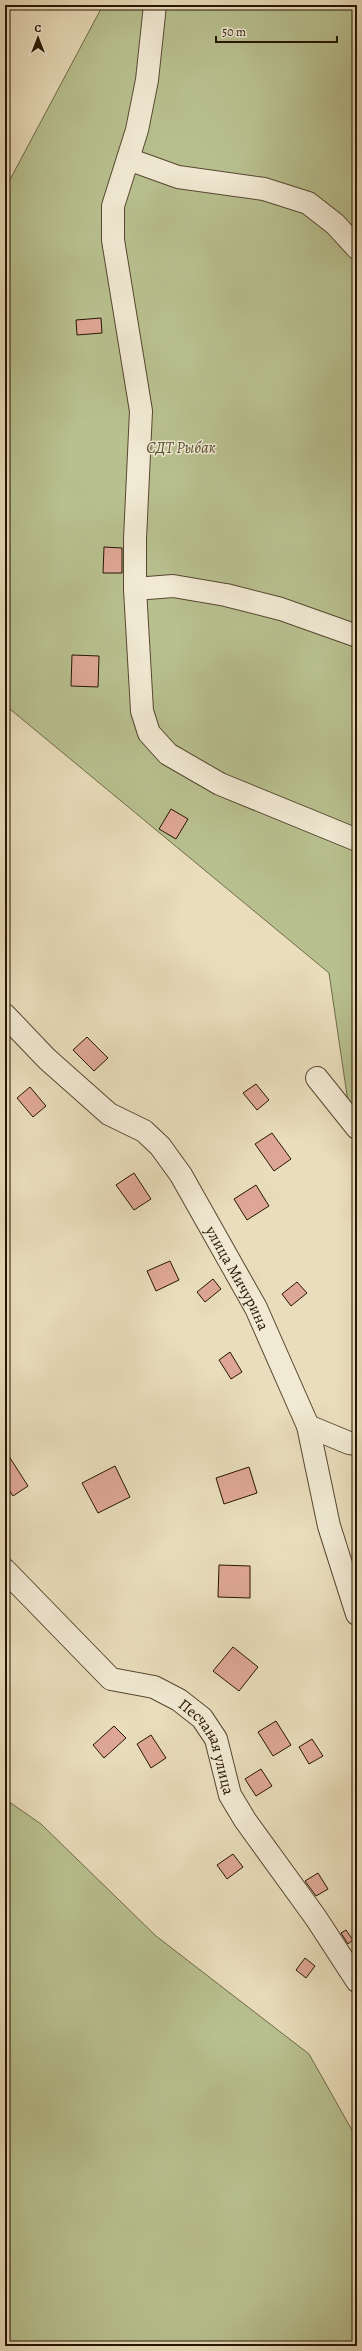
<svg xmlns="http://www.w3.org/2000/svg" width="362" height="2351" font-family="Alegreya,serif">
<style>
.green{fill:#b8c08f;stroke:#6f6a48}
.building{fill:#dea795;stroke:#261501}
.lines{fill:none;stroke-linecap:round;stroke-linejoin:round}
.minor-casing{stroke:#574730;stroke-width:24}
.minor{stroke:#f1e9d3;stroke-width:22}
.labels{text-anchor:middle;stroke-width:3;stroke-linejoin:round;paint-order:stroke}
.park-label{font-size:16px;font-style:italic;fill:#595133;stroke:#f1e9d3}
.street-label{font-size:16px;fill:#261501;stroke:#f1e9d3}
</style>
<rect width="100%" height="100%" fill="#e9ddbb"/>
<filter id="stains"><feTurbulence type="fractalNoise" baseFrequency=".005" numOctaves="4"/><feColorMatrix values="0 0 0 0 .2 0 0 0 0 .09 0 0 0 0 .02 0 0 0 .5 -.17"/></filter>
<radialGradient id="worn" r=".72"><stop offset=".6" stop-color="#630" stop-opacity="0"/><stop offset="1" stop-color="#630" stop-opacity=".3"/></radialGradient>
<!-- green -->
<g class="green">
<polygon points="103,5 357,5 357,1163 329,973 5,705 5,189"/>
<polygon points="5,1799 41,1824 156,1936 309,2054 357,2139 357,2346 5,2346"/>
</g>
<!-- building -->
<g class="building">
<polygon points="101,318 102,333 77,335 76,320"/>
<polygon points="104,547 122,548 122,573 103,573"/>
<polygon points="72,655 99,656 98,687 71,686"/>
<polygon points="171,809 188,819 176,839 159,829"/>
<polygon points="87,1037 108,1058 94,1071 73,1050"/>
<polygon points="256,1084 269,1100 257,1110 243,1093"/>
<polygon points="30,1087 46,1106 33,1117 17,1098"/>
<polygon points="272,1133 291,1159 274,1171 255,1144"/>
<polygon points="134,1173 151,1199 134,1210 116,1185"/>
<polygon points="256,1185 269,1206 247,1220 234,1199"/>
<polygon points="170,1261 179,1280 156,1291 147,1271"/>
<polygon points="213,1279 221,1289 205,1302 197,1292"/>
<polygon points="297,1282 307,1293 291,1306 282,1294"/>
<polygon points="230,1352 242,1372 231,1379 219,1360"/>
<polygon points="5,1450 28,1486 13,1496 5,1484"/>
<polygon points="115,1466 130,1497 98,1513 82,1483"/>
<polygon points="249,1467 257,1493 224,1504 216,1478"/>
<polygon points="219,1565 250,1566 250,1598 218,1597"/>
<polygon points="233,1647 258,1667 239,1691 213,1671"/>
<polygon points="276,1721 291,1745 273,1756 258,1732"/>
<polygon points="114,1726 126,1738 104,1758 93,1745"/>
<polygon points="151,1735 166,1758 151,1768 137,1744"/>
<polygon points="312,1739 323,1756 309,1764 299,1747"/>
<polygon points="261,1769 272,1786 256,1796 245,1779"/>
<polygon points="233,1854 243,1867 227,1879 217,1865"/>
<polygon points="318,1873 328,1889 316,1896 305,1881"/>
<polygon points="346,1930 353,1940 348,1944 341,1933"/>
<polygon points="305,1958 315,1966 306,1978 296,1970"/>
</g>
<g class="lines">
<defs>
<g id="minor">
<polyline points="155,5 147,80 137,130 113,206 113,240 141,411 135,539 135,589 142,711 149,733 168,754 220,784 357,840"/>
<polyline points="128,159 178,177 264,189 308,203 335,224 357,248"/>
<polyline points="135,589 173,586 226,595 281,609 357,636"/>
<path id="s1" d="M5,1015L47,1059L109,1114L144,1131L160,1146L181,1175L256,1308L308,1426L329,1526L357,1614"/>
<polyline points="317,1078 357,1128"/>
<polyline points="308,1426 349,1443 357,1444"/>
<path id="s2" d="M5,1570L111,1679L154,1687L179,1700L202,1718L216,1739L230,1795L245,1820L316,1918L357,1981"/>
</g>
</defs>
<!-- minor casing -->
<use href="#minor" class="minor-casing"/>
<!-- minor -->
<use href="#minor" class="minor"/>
</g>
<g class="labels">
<!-- park labels -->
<g class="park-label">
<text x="181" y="453">СДТ Рыбак</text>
</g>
<!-- street labels -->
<g class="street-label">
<text dy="6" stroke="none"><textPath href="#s1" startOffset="358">улица Мичурина</textPath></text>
<text dy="6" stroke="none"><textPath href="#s2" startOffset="281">Песчаная улица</textPath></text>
</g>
</g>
<!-- margin -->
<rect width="362" height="2351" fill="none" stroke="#e9ddbb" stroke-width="20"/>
<rect x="6" y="6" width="350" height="2339" fill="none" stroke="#261501" stroke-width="2"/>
<rect x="10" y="10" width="342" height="2331" fill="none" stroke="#261501"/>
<!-- north arrow -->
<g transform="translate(38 38)" stroke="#f1e9d3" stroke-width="3" paint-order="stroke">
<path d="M0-3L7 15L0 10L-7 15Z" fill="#261501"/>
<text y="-6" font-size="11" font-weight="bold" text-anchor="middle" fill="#261501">С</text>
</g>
<!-- scale -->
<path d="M216 36v6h121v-6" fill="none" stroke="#261501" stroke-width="2"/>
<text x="222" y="36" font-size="12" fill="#261501" stroke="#f1e9d3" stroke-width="3" paint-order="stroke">50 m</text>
<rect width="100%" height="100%" filter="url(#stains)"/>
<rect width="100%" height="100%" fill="url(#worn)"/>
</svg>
